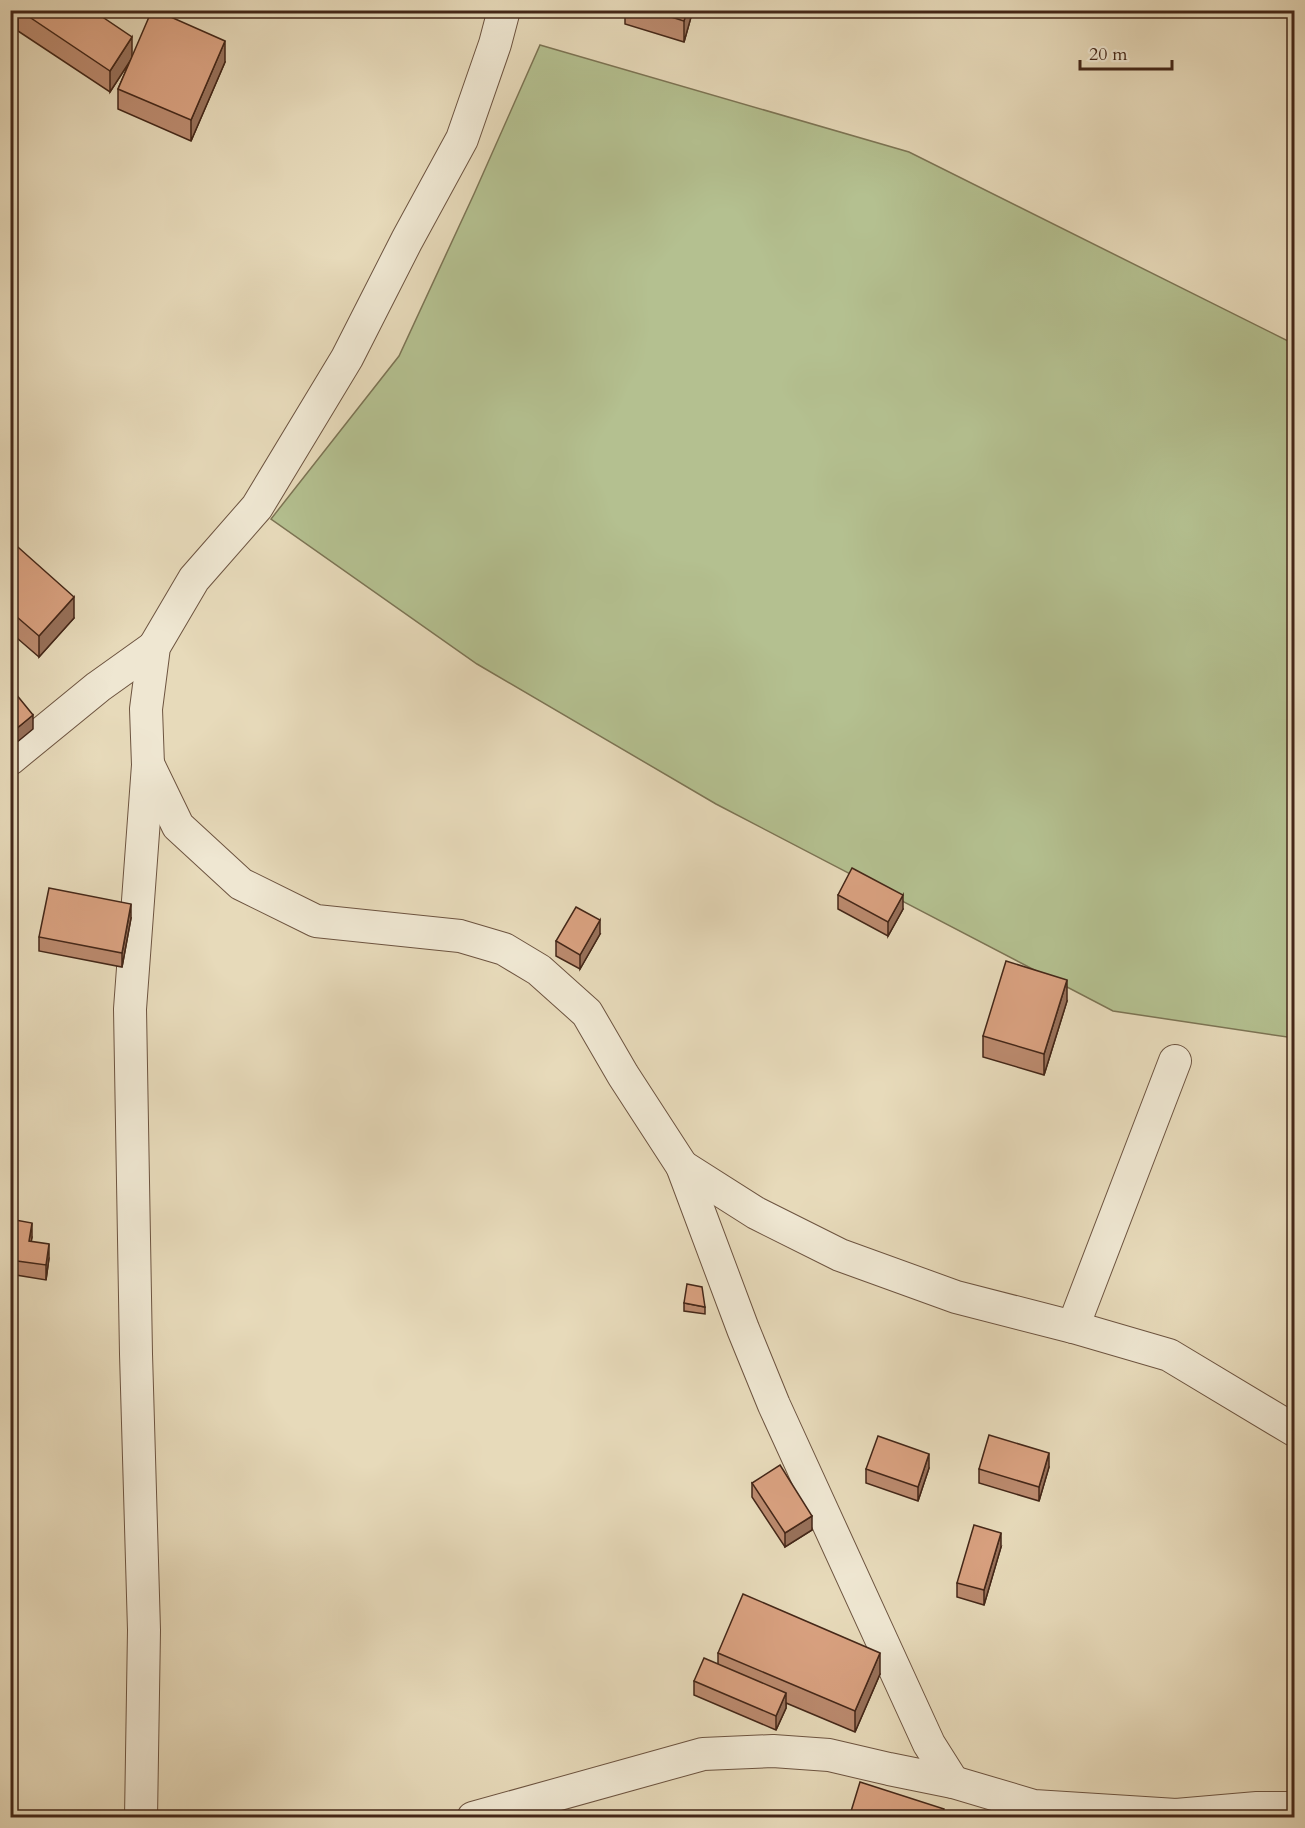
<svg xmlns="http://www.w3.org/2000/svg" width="1305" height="1828" font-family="Cardo,serif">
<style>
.green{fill:#b4c090;stroke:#7c7454;stroke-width:1.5}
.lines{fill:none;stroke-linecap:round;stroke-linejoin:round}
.minor-casing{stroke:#6d5440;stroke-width:34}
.minor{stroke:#efe7d2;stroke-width:32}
.wall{fill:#bb8a6e;stroke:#442718;stroke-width:1.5}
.shaded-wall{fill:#98715a;stroke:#442718;stroke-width:1.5}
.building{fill:#d9a180;stroke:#442718;stroke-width:1.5}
</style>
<rect width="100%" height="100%" fill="#e7daba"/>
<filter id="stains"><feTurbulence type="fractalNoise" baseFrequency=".00333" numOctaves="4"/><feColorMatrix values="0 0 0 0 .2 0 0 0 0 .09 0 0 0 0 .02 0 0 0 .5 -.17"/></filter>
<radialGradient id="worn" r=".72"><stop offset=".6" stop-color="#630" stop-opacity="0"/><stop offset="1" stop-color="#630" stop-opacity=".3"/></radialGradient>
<!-- green -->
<polygon class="green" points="540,45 909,152 1294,344 1294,1038 1113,1011 716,804 477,664 271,519 399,356 474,194"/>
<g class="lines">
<defs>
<g id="minor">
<polyline points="10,759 98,687 154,647"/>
<polyline points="149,766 178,826 241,884 316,921 460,936 504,949 539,970 587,1013 623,1075 682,1166 743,1329 774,1405 929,1744 953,1782"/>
<polyline points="1175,1061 1073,1327 1169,1355 1294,1430"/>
<polyline points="682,1166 756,1213 840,1255 956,1297 1073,1327"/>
<polyline points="141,1818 144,1630 136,1354 130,1009 148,765 146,709 154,647 194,579 257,507 347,358 407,240 462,139 495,44 504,10"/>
<polyline points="473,1818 703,1754 773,1751 829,1755 889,1769 953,1782 1034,1806 1176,1815 1257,1808 1294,1808"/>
</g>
</defs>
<!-- minor casing -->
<use href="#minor" class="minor-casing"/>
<!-- minor -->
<use href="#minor" class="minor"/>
</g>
<!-- wall -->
<g class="wall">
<polygon points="18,10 132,56 225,62 191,141 118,109 118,89 130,61 110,92 18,31"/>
<polygon points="625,10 693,10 684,42 625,24"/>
<polygon points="10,540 74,618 39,657 10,632"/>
<polygon points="838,895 903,909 888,936 838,909"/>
<polygon points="131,918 122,967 39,951 39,937"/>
<polygon points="600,934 580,969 556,956 556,941"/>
<polygon points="1067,1001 1044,1075 983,1057 983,1036"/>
<polygon points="10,1219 32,1237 31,1241 49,1258 46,1280 10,1274"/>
<polygon points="684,1303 705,1307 705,1314 684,1311"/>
<polygon points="1294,1370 1294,1399 1288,1396 1288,1382"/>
<polygon points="1049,1467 1039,1501 979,1483 979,1469"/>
<polygon points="929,1468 918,1501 866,1483 866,1469"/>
<polygon points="752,1483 812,1530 785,1547 752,1497"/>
<polygon points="1001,1547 984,1605 957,1597 957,1583"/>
<polygon points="718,1653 880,1674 855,1732 786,1703 786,1708 776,1730 694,1695 694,1681 718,1664"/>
</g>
<!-- shaded-wall -->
<g class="shaded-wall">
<polygon points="687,10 693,10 684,42 684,21"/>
<polygon points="132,37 132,58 110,92 110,71"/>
<polygon points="225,41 225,62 191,141 191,120"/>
<polygon points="74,597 74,618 39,657 39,636"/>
<polygon points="33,715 33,729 10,748 10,734"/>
<polygon points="903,895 903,909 888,936 888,922"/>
<polygon points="131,904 131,918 122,967 122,953"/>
<polygon points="600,920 600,934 580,969 580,955"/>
<polygon points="1067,980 1067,1001 1044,1075 1044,1054"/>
<polygon points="32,1223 32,1237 29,1255 29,1241"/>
<polygon points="49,1244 49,1258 46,1280 46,1265"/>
<polygon points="1049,1453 1049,1467 1039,1501 1039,1487"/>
<polygon points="929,1454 929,1468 918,1501 918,1487"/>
<polygon points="812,1516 812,1530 785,1547 785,1533"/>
<polygon points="1001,1533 1001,1547 984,1605 984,1590"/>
<polygon points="880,1653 880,1674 855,1732 855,1711"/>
<polygon points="786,1693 786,1708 776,1730 776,1716"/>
</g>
<!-- building -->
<g class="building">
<polygon points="19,10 92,10 132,37 110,71"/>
<polygon points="152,10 155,10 225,41 191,120 118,89"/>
<polygon points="649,10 687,10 684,21"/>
<polygon points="10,540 74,597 39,636 10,611"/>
<polygon points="11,688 33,715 10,734 10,688"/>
<polygon points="852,868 903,895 888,922 838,895"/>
<polygon points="49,888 131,904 122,953 39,937"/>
<polygon points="576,907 600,920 580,955 556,941"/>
<polygon points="1006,961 1067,980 1044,1054 983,1036"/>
<polygon points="10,1219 32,1223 29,1241 49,1244 46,1265 10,1260"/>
<polygon points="687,1284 702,1287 705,1307 684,1303"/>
<polygon points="1294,1370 1294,1385 1288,1382"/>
<polygon points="989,1435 1049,1453 1039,1487 979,1469"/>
<polygon points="878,1436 929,1454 918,1487 866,1469"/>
<polygon points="780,1465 812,1516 785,1533 752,1483"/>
<polygon points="974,1525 1001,1533 984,1590 957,1583"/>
<polygon points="743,1594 880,1653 855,1711 718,1653"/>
<polygon points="704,1658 786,1693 776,1716 694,1681"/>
<polygon points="860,1782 944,1809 941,1818 849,1818"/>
</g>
<!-- margin -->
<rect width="1305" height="1828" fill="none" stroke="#e7daba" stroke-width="36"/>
<rect x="12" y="12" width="1281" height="1804" fill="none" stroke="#442718" stroke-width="3"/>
<rect x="18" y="18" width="1269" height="1792" fill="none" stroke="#442718" stroke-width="1.5"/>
<!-- scale -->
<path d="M1080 60v9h92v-9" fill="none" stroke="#442718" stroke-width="3"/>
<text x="1089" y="60" font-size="18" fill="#442718" stroke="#efe7d2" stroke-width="4.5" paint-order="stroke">20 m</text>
<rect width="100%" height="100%" filter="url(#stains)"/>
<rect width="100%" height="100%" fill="url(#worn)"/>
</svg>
